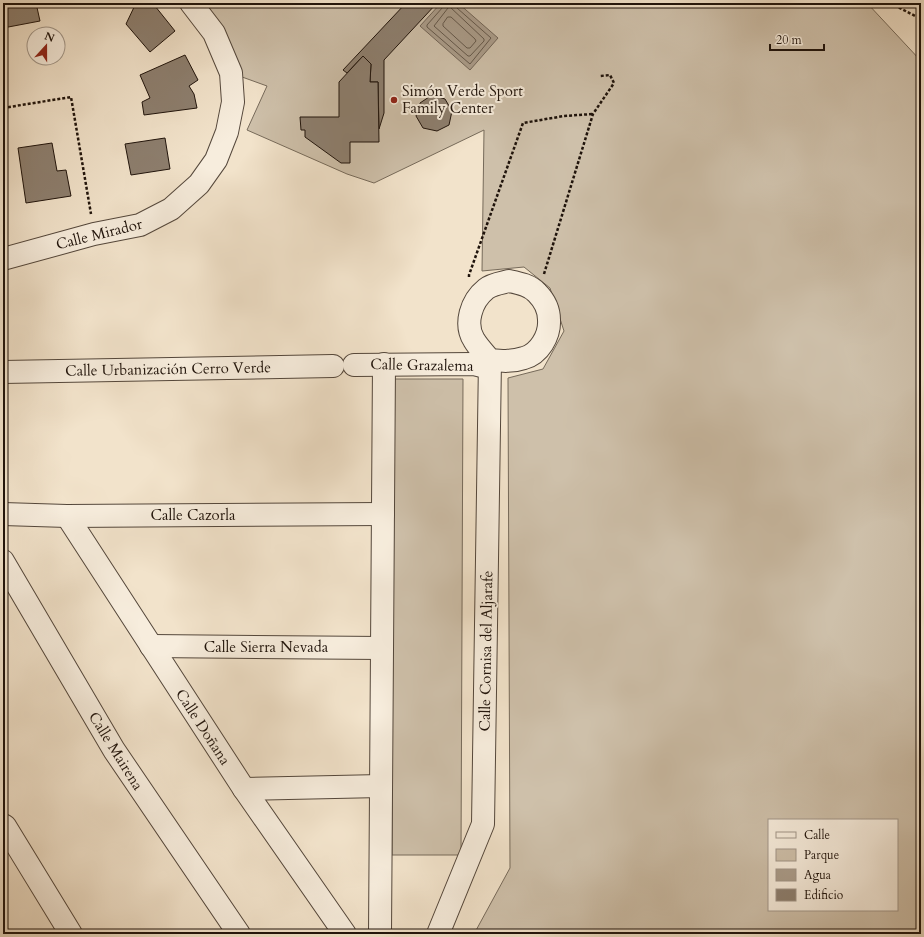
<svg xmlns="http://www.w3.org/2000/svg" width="924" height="937" font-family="Cardo,serif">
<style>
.green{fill:#cec0aa;stroke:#766a5a;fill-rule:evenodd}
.water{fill:#aa9c8a;stroke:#726557}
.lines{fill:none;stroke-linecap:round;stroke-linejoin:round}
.shore{stroke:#64584a;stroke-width:1}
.building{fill:#8d7f6f;stroke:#1f130b}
.minor-casing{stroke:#54473b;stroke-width:24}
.path{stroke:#1f130b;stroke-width:2.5;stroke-dasharray:3 2;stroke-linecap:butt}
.minor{stroke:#f7eddd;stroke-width:22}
.poi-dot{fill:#8f2418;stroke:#f7eddd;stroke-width:1.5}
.labels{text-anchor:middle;stroke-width:4;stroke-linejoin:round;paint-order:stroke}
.poi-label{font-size:15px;fill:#1f130b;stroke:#f7eddd;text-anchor:start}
.street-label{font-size:15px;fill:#1f130b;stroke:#f7eddd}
</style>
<rect width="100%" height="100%" fill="#f2e3cb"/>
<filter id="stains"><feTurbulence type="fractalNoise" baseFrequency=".005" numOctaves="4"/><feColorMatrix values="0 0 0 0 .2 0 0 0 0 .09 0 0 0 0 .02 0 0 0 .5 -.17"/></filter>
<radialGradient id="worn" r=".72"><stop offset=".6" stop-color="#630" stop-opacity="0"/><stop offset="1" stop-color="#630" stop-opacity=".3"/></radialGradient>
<!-- green -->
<g class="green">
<path d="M191,3H867L921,61V934H474L510,868L508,378L543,369L564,331L550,288L524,267L482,271L484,130L374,183L347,174L247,130L267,86L231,73ZM769,820H897V910H769Z"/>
<polygon points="393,379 463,379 461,855 392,855"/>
</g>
<!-- water -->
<polygon class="water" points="441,3 458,3 498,38 470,70 420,26"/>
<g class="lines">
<!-- shore -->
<g class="shore">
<polyline points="444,3 443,7 427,25 427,27 470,64 491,38 457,8 455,3"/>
<polygon points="450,7 484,39 484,41 470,56 468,56 434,26 448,8"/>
<polygon points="448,17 451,17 475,39 476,41 470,48 467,48 443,26 443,24"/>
</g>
</g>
<!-- building -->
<g class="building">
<polygon points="3,3 36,3 40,21 3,28"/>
<polygon points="61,3 92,3 80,7 61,7"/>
<polygon points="136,3 147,3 155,6 175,31 150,52 126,24"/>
<polygon points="406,3 437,3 384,60 384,113 379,129 378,82 370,82 371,64 363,56 347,73 343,70"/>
<polygon points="185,55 198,80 189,86 194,94 197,108 144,115 142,102 150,98 140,75"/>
<polygon points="363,56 371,64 370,82 378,82 379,142 350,142 350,163 341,163 305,137 305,130 301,130 300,117 339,117 339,82"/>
<polygon points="432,95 445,99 452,111 449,125 437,131 423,128 416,116 420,103"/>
<polygon points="165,138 170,169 131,175 125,144"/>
<polygon points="52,143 57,171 66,170 71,196 26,203 18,148"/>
</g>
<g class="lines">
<defs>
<g id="minor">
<polyline points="3,259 94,234 140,225 171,209 199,184 216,160 227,132 233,102 231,73 214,33 191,3"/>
<path d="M509,281C519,283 530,285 537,293C544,300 549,310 549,320C550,336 539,354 524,358C512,362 502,361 490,360C485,354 478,347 474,340C464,324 471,301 486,289C492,284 501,283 509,281Z"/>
<polyline points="354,365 474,364 490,368"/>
<polyline points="3,372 333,366"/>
<polyline points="3,514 67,516 383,514"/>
<polyline points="67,516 244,789 345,934"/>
<polyline points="3,561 114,750 239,934"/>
<polyline points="151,646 382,648"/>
<polyline points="244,789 381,786"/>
<polyline points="3,825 5,826 71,934"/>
<polyline points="380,934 384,364"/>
<polyline points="438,934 483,824 490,360"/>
</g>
</defs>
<!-- minor casing -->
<use href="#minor" class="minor-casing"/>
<!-- path -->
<g class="path">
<polyline points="890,3 921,19"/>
<polyline points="3,108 71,97 91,214"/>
<polyline points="544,274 593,114 614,83 610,75 600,76"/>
<polyline points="469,277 469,275 523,123 564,116 593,114"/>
</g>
<!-- minor -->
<use href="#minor" class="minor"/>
</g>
<!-- markers -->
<circle class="poi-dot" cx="394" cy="100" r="4"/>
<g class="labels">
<!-- poi labels -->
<g class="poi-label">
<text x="402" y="96">Simón Verde Sport<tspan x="402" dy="17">Family Center</tspan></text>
</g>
<!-- street labels -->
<g class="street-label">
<text transform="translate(99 234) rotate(-14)" y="5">Calle Mirador</text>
<text transform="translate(422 365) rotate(1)" y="5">Calle Grazalema</text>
<text transform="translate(168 369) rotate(-1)" y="5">Calle Urbanización Cerro Verde</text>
<text x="193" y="520">Calle Cazorla</text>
<text x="266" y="652">Calle Sierra Nevada</text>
<text transform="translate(486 651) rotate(-89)" y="5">Calle Cornisa del Aljarafe</text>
<text transform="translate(203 727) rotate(57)" y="5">Calle Doñana</text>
<text transform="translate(116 751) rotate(58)" y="5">Calle Mairena</text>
</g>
</g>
<!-- margin -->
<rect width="924" height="937" fill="none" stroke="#f2e3cb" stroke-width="16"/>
<rect x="4" y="4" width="916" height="929" fill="none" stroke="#1f130b" stroke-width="2"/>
<rect x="8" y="8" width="908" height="921" fill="none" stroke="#1f130b"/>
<!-- legend -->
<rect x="768" y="819" width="130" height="92" fill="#f7eddd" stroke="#a19689"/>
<rect x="776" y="832" width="20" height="6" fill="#f7eddd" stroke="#a19689"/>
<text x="804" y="839" font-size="12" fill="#1f130b">Calle</text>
<rect x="776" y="849" width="20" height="12" fill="#cec0aa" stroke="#a19689"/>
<text x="804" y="859" font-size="12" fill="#1f130b">Parque</text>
<rect x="776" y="869" width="20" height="12" fill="#aa9c8a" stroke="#a19689"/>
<text x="804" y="879" font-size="12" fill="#1f130b">Agua</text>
<rect x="776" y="889" width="20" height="12" fill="#8d7f6f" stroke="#a19689"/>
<text x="804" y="899" font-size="12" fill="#1f130b">Edificio</text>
<!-- north arrow -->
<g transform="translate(46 46) rotate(21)"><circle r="19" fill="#f7eddd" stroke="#a19689"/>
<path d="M0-3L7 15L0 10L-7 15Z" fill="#8f2418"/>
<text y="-6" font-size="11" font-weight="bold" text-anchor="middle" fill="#1f130b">N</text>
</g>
<!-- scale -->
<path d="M770 44v6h54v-6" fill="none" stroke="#1f130b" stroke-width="2"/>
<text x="776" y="44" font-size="12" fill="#1f130b" stroke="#f7eddd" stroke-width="3" paint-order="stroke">20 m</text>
<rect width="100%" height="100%" filter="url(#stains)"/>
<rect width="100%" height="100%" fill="url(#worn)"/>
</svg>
